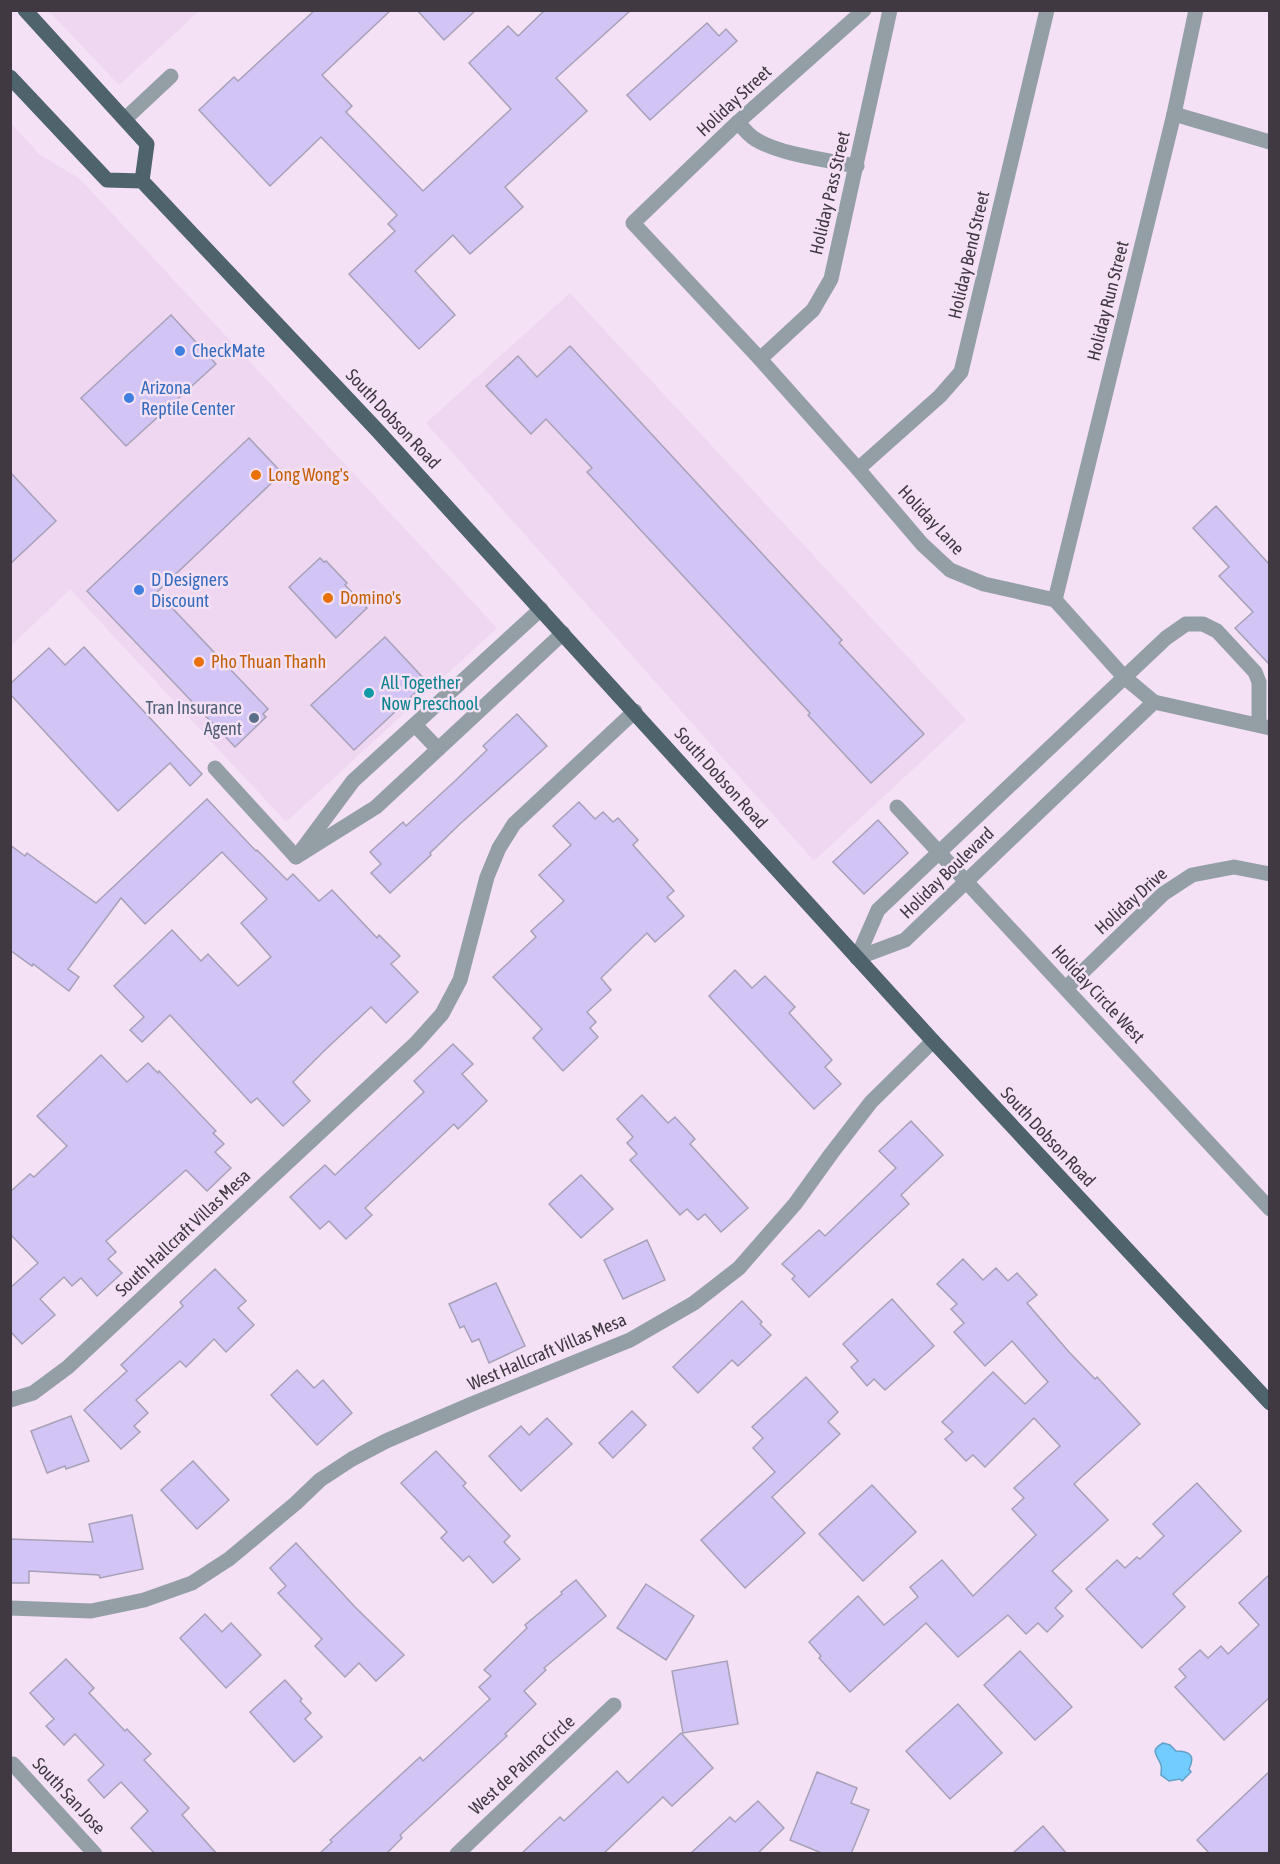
<svg xmlns="http://www.w3.org/2000/svg" width="1280" height="1864" font-family="'Asap Condensed',sans-serif">
<style>
.built{fill:#efd6f1}
.water{fill:#73ccff;stroke:#64a0c6;stroke-width:1.5}
.building{fill:#d2c5f5;stroke:#a7a1b8;stroke-width:1.5}
.lines{fill:none;stroke-linecap:round;stroke-linejoin:round}
.minor{stroke:#949fa5;stroke-width:15}
.major{stroke:#4f636d;stroke-width:15}
.shop-dot{fill:#3f7fe0;stroke:#f4e1f5;stroke-width:2}
.food-dot{fill:#e8710a;stroke:#f4e1f5;stroke-width:2}
.culture-dot{fill:#0f9aa8;stroke:#f4e1f5;stroke-width:2}
.service-dot{fill:#5c6f8a;stroke:#f4e1f5;stroke-width:2}
.labels{text-anchor:middle;stroke-width:5;stroke-linejoin:round;paint-order:stroke}
.street-label{font-size:18px;fill:#403941;stroke:#f4e1f5}
.shop-label{font-size:18px;fill:#366cbe;stroke:#f4e1f5;text-anchor:start}
.food-label{font-size:18px;fill:#c56008;stroke:#f4e1f5;text-anchor:start}
.culture-label{font-size:18px;fill:#0d838f;stroke:#f4e1f5;text-anchor:start}
.service-label{font-size:18px;fill:#4e5e75;stroke:#f4e1f5;text-anchor:end}
</style>
<rect width="100%" height="100%" fill="#f4e1f5"/>
<!-- built -->
<g class="built">
<polygon points="49,11 199,11 119,85"/>
<polygon points="10,122 39,154 80,179 497,628 286,822 70,589 11,646"/>
<polygon points="570,293 966,720 814,861 426,423"/>
</g>
<!-- water -->
<path class="water" d="M1163,1743L1170,1745L1176,1751C1189,1751 1196,1755 1189,1769L1191,1772L1182,1781L1180,1779L1169,1781L1161,1775C1161,1772 1162,1768 1161,1765C1157,1754 1149,1751 1163,1743Z"/>
<!-- building -->
<g class="building">
<polygon points="315,10 391,10 322,75 352,106 346,112 423,191 511,109 469,63 508,26 518,36 545,10 631,10 556,78 587,111 505,187 523,207 470,254 453,235 415,271 455,315 419,349 349,274 395,231 388,224 397,215 321,137 270,186 199,110 234,77 238,81"/>
<polygon points="417,10 476,10 444,40"/>
<polygon points="707,23 719,36 726,29 737,41 650,120 627,95"/>
<polygon points="171,315 216,364 126,446 81,398"/>
<polygon points="570,346 842,640 839,643 924,734 871,783 808,715 810,713 587,472 592,468 546,419 531,434 486,386 518,356 537,377"/>
<polygon points="249,438 282,473 157,592 268,709 263,714 266,717 235,747 87,591"/>
<polygon points="10,472 56,521 10,564"/>
<polygon points="1216,506 1269,564 1269,664 1235,628 1253,612 1219,576 1229,567 1193,528"/>
<polygon points="320,558 324,562 326,561 347,583 345,585 367,608 336,638 289,587"/>
<polygon points="385,637 427,682 354,750 311,705"/>
<polygon points="84,647 202,774 190,786 170,763 118,811 10,694 10,684 49,648 65,665"/>
<polygon points="517,714 547,746 461,823 430,853 431,855 390,893 371,873 381,864 370,852 403,822 406,826 456,780 487,750 483,746"/>
<polygon points="207,799 256,851 257,850 287,880 293,874 319,901 332,890 377,938 379,935 400,956 391,964 418,992 386,1023 371,1007 325,1050 293,1082 310,1101 283,1126 257,1098 251,1103 170,1015 142,1042 130,1030 144,1017 114,986 172,930 201,961 208,954 238,986 271,957 241,923 267,899 222,852 145,924 121,898 68,969 79,977 69,991 33,964 32,966 10,950 10,845 25,856 27,853 96,903"/>
<polygon points="579,802 595,819 603,812 613,822 618,818 638,840 633,845 674,891 667,897 684,916 655,942 647,933 601,978 611,990 587,1012 596,1022 590,1028 598,1037 563,1071 533,1038 542,1029 493,977 536,937 531,931 564,901 539,875 571,845 553,826"/>
<polygon points="878,820 908,853 864,894 833,862"/>
<polygon points="735,970 752,988 765,976 795,1007 789,1013 832,1060 825,1067 841,1084 814,1109 709,996"/>
<polygon points="453,1044 473,1064 462,1074 487,1101 458,1129 454,1124 365,1208 372,1215 346,1239 329,1221 320,1229 290,1197 325,1165 335,1175 424,1092 414,1081"/>
<polygon points="101,1055 127,1082 148,1063 158,1073 159,1071 216,1131 213,1133 224,1144 215,1152 231,1168 207,1191 186,1170 106,1241 116,1252 108,1259 122,1273 97,1296 81,1278 72,1286 64,1277 40,1299 55,1315 22,1344 10,1331 10,1288 38,1263 10,1234 10,1192 30,1174 34,1177 67,1146 37,1116"/>
<polygon points="642,1095 668,1123 675,1117 695,1139 690,1144 748,1208 721,1232 705,1214 698,1220 687,1209 680,1215 630,1160 637,1154 627,1143 633,1137 617,1119"/>
<polygon points="911,1121 943,1155 901,1195 909,1204 809,1297 792,1279 795,1276 782,1264 819,1230 825,1236 896,1168 879,1151"/>
<polygon points="581,1175 613,1209 581,1238 549,1204"/>
<polygon points="647,1240 665,1280 623,1299 604,1260"/>
<polygon points="963,1259 983,1280 996,1268 1008,1281 1017,1273 1037,1295 1027,1303 1069,1352 1095,1379 1097,1377 1140,1424 1074,1484 1108,1520 1052,1571 1072,1591 1055,1608 1063,1616 1047,1632 1038,1623 1026,1634 1008,1615 958,1657 926,1623 850,1692 819,1658 821,1656 809,1642 858,1596 884,1625 918,1597 910,1587 942,1560 973,1596 1036,1535 1012,1509 1024,1498 1014,1488 1060,1446 1034,1418 985,1467 973,1455 966,1461 945,1439 953,1432 942,1422 993,1372 1025,1404 1048,1382 1012,1341 985,1366 954,1332 964,1323 951,1309 957,1304 937,1284"/>
<polygon points="215,1269 246,1301 238,1308 254,1325 226,1352 214,1339 186,1367 180,1361 136,1400 148,1413 134,1426 140,1432 121,1449 84,1410 127,1371 121,1365 183,1306 180,1302"/>
<polygon points="496,1283 525,1346 489,1363 479,1339 472,1342 464,1326 460,1328 449,1304"/>
<polygon points="892,1299 934,1346 885,1390 874,1379 867,1386 851,1367 858,1361 843,1344"/>
<polygon points="742,1301 762,1322 760,1324 771,1335 738,1366 732,1360 698,1393 673,1367"/>
<polygon points="297,1370 314,1388 323,1380 352,1413 317,1445 271,1395"/>
<polygon points="806,1377 838,1412 828,1422 840,1434 772,1497 805,1533 745,1588 701,1540 775,1472 753,1448 763,1438 752,1427"/>
<polygon points="632,1411 646,1425 613,1458 599,1443"/>
<polygon points="71,1416 89,1461 66,1469 65,1466 47,1473 31,1431"/>
<polygon points="547,1418 572,1444 521,1491 489,1456 521,1426 529,1435"/>
<polygon points="436,1451 466,1483 463,1486 510,1536 504,1542 520,1559 493,1583 469,1556 463,1561 441,1538 447,1532 401,1483"/>
<polygon points="193,1461 229,1500 197,1529 161,1490"/>
<polygon points="1197,1483 1241,1531 1173,1594 1185,1607 1142,1648 1086,1589 1117,1560 1125,1568 1137,1557 1140,1559 1164,1536 1153,1524"/>
<polygon points="872,1485 916,1532 863,1581 819,1534"/>
<polygon points="132,1515 143,1569 100,1578 99,1575 29,1571 29,1583 10,1583 10,1539 93,1542 89,1524"/>
<polygon points="296,1543 355,1607 404,1655 376,1681 359,1663 345,1677 315,1646 322,1639 278,1593 286,1586 270,1568"/>
<polygon points="1269,1575 1269,1698 1224,1740 1175,1687 1186,1677 1179,1669 1200,1650 1208,1658 1221,1646 1228,1654 1259,1625 1239,1603"/>
<polygon points="576,1580 606,1616 544,1668 546,1670 524,1691 536,1704 505,1734 507,1736 400,1835 402,1838 386,1854 319,1854 332,1842 330,1840 420,1757 423,1761 490,1699 479,1687 491,1676 484,1670 527,1628 525,1625 562,1594 561,1592"/>
<polygon points="646,1584 694,1616 666,1660 617,1628"/>
<polygon points="205,1614 222,1632 231,1623 261,1655 226,1688 180,1638"/>
<polygon points="1020,1651 1072,1707 1035,1740 984,1685"/>
<polygon points="66,1659 94,1688 89,1693 125,1731 127,1729 151,1754 144,1760 189,1808 182,1815 217,1854 155,1854 131,1828 148,1811 121,1782 104,1798 88,1780 104,1765 75,1734 64,1745 46,1726 54,1719 30,1693"/>
<polygon points="727,1661 738,1724 683,1733 672,1671"/>
<polygon points="285,1680 302,1699 300,1701 311,1713 305,1719 322,1737 294,1762 250,1712"/>
<polygon points="958,1704 1002,1753 950,1799 906,1751"/>
<polygon points="681,1733 713,1768 672,1806 663,1797 603,1854 521,1854 560,1817 564,1821 617,1771 628,1783"/>
<polygon points="817,1772 857,1788 851,1803 869,1810 851,1854 824,1854 790,1840"/>
<polygon points="1269,1772 1269,1854 1210,1854 1197,1840"/>
<polygon points="758,1801 784,1828 757,1854 690,1854 730,1817 735,1822"/>
<polygon points="1043,1826 1067,1854 1012,1854"/>
</g>
<g class="lines">
<!-- minor -->
<g class="minor">
<polyline points="864,10 738,122 633,223 760,359 858,469 922,544 950,570 984,584 1055,600 1124,677 1154,702 1270,728"/>
<polyline points="1174,114 1270,142"/>
<polyline points="125,119 171,76"/>
<path d="M738,122C743,128 748,135 755,139C781,155 827,160 857,166"/>
<polyline points="760,359 813,310 831,279 890,10"/>
<polyline points="858,469 940,396 961,372 1047,10"/>
<polyline points="1055,600 1174,114 1196,10"/>
<polyline points="415,725 438,749"/>
<polyline points="215,768 296,857"/>
<polyline points="897,807 1270,1209"/>
<polyline points="301,851 353,781 541,609"/>
<polyline points="296,857 376,807 563,633"/>
<polyline points="857,958 878,910 1166,638 1186,624 1203,624 1217,631 1255,672 1259,682 1259,725"/>
<polyline points="857,958 905,940 1154,702"/>
<polyline points="1066,988 1163,894 1192,875 1234,867 1270,874"/>
<polyline points="10,1400 33,1393 68,1367 416,1043 442,1014 460,980 487,877 499,848 514,824 635,711"/>
<polyline points="10,1608 91,1611 144,1600 192,1583 229,1559 296,1503 320,1480 352,1459 386,1441 472,1404 630,1340 694,1303 739,1268 795,1204 831,1154 871,1102 933,1041"/>
<polyline points="10,1767 13,1764 95,1854"/>
<polyline points="457,1854 614,1705"/>
</g>
<!-- major -->
<g class="major">
<polyline points="25,10 147,144 142,181"/>
<polyline points="10,77 107,180 142,181 377,430 933,1041 1270,1403"/>
</g>
</g>
<!-- markers -->
<g class="shop-dot">
<circle cx="180" cy="351" r="6"/>
<circle cx="129" cy="398" r="6"/>
<circle cx="139" cy="590" r="6"/>
</g>
<g class="food-dot">
<circle cx="256" cy="475" r="6"/>
<circle cx="328" cy="598" r="6"/>
<circle cx="199" cy="662" r="6"/>
</g>
<circle class="culture-dot" cx="369" cy="693" r="6"/>
<circle class="service-dot" cx="254" cy="718" r="6"/>
<g class="labels">
<!-- street labels -->
<g class="street-label">
<text transform="translate(734 101) rotate(-43)" y="6">Holiday Street</text>
<text transform="translate(830 193) rotate(-77)" y="6">Holiday Pass Street</text>
<text transform="translate(969 255) rotate(-77)" y="6">Holiday Bend Street</text>
<text transform="translate(1108 301) rotate(-76)" y="6">Holiday Run Street</text>
<text transform="translate(393 419) rotate(47)" y="6">South Dobson Road</text>
<text transform="translate(931 520) rotate(47)" y="6">Holiday Lane</text>
<text transform="translate(721 778) rotate(48)" y="6">South Dobson Road</text>
<text transform="translate(947 873) rotate(-44)" y="6">Holiday Boulevard</text>
<text transform="translate(1131 901) rotate(-42)" y="6">Holiday Drive</text>
<text transform="translate(1098 994) rotate(47)" y="6">Holiday Circle West</text>
<text transform="translate(1048 1137) rotate(47)" y="6">South Dobson Road</text>
<text transform="translate(183 1233) rotate(-43)" y="6">South Hallcraft Villas Mesa</text>
<text transform="translate(547 1352) rotate(-23)" y="6">West Hallcraft Villas Mesa</text>
<text transform="translate(522 1765) rotate(-43)" y="6">West de Palma Circle</text>
<text transform="translate(69 1796) rotate(47)" y="6">South San Jose</text>
</g>
<!-- shop labels -->
<g class="shop-label">
<text x="192" y="357">CheckMate</text>
<text x="141" y="394">Arizona<tspan x="141" dy="21">Reptile Center</tspan></text>
<text x="151" y="586">D Designers<tspan x="151" dy="21">Discount</tspan></text>
</g>
<!-- food labels -->
<g class="food-label">
<text x="268" y="481">Long Wong's</text>
<text x="340" y="604">Domino's</text>
<text x="211" y="668">Pho Thuan Thanh</text>
</g>
<!-- culture labels -->
<g class="culture-label">
<text x="381" y="689">All Together<tspan x="381" dy="21">Now Preschool</tspan></text>
</g>
<!-- service labels -->
<g class="service-label">
<text x="242" y="714">Tran Insurance<tspan x="242" dy="21">Agent</tspan></text>
</g>
</g>
<!-- border -->
<rect width="1280" height="1864" fill="none" stroke="#403941" stroke-width="24"/>
</svg>
